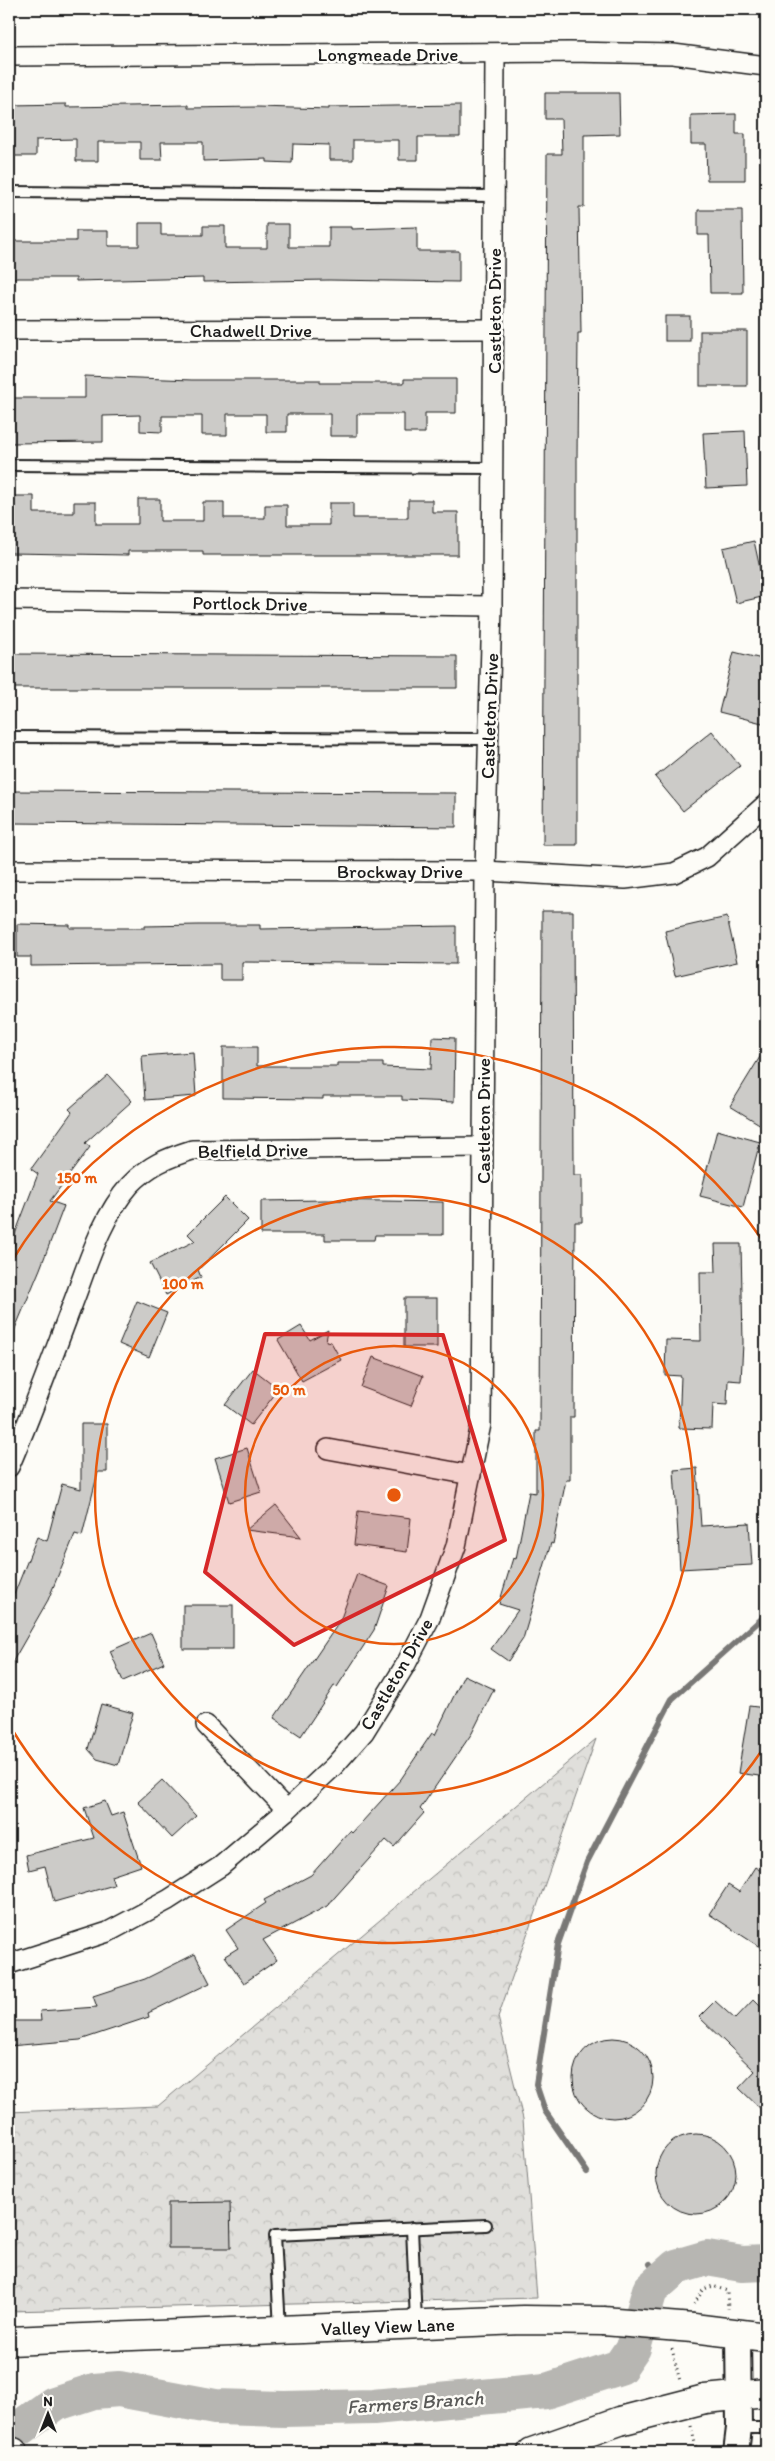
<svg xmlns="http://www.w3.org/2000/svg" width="775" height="2461" font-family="Itim,sans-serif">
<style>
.forest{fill:url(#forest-crowns);stroke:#7e7e7c}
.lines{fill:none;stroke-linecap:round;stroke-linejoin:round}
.stream{stroke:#797876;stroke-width:6}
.river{stroke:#b7b6b2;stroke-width:36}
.building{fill:#cccbc8;stroke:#1c1c1c}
.service-casing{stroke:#1c1c1c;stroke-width:14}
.minor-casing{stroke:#1c1c1c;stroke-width:22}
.tertiary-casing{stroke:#1c1c1c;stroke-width:28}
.secondary-casing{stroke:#1c1c1c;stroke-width:31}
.path{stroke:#1c1c1c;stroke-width:3;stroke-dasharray:1 4;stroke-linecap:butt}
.service{stroke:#fdfcf7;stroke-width:10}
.minor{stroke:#fdfcf7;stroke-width:19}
.tertiary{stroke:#fdfcf7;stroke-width:24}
.secondary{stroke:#fdfcf7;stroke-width:28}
.secondary-bridge-casing{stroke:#1c1c1c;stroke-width:31;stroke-linecap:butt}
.secondary-bridge{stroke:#fdfcf7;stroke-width:28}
.marked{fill:#d62828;fill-opacity:0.2;stroke:#d62828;stroke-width:4;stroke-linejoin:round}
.ring{fill:none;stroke:#e8590c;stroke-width:2.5}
.labels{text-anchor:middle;stroke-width:5;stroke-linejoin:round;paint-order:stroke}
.street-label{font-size:19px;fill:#1c1c1c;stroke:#fdfcf7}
.water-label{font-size:20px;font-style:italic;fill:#5a5a58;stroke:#fdfcf7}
.centre{fill:#e8590c;stroke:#fdfcf7;stroke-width:2.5}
.ring-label{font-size:15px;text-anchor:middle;font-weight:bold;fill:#e8590c;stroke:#fdfcf7;stroke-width:5;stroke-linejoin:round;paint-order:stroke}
</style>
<defs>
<pattern id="forest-crowns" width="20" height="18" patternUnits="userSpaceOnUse" patternTransform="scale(1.25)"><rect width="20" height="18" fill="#e0dfdb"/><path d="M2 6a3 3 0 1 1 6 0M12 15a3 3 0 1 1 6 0" fill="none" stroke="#c0bfbb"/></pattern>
</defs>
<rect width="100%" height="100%" fill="#fdfcf7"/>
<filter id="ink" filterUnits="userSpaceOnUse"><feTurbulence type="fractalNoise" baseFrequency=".02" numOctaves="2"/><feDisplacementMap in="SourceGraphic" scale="10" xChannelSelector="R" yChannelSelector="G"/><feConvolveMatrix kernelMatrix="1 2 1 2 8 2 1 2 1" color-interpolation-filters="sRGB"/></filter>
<g filter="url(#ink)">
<!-- forest -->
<polygon class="forest" points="596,1739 498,2017 523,2119 537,2298 9,2311 9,2112 158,2106"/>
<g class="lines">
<!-- stream -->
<g class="stream">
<polyline points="587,2172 545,2111 536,2084 558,1944 587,1862 672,1699 766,1615"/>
<polyline points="650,2264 661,2279"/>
</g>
<!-- river -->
<polyline class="river" points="9,2436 54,2404 94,2391 119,2389 215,2407 284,2409 373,2407 546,2391 620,2367 633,2348 650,2290 676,2267 707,2258 742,2264 766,2263"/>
</g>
<!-- building -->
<g class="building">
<polygon points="545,93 619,93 620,134 584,135 584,207 579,207 581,333 578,333 577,461 577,845 543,845 547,154 562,154 561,119 545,119"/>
<polygon points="66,104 66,107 188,105 188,108 257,107 329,109 329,107 460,105 460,137 418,137 418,160 399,160 399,140 353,140 353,160 329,160 329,145 293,144 292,163 267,162 267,159 203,161 203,142 161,142 162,160 140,160 140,142 98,142 98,161 76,161 76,139 36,140 36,156 12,156 11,105"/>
<polygon points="736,114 736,134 745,134 745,180 707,180 706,144 691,144 691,115"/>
<polygon points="698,210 742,210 743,293 710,293 709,235 698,235"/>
<polygon points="139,223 161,223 161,235 203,235 203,226 225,226 225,248 267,248 267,224 289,224 289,247 329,247 329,227 352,227 352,229 417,227 417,251 459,251 459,282 329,280 203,282 203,278 76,281 76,278 11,278 11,241 76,241 76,231 108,231 108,246 139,246"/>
<rect x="665" y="316" width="25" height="25"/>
<rect x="700" y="331" width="47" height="55"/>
<polygon points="85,376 192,380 320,380 320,383 404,383 404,379 456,379 456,413 425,413 425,433 404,433 404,414 357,414 357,436 330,436 330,414 287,414 287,432 266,432 266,414 227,414 227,435 202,435 202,416 162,416 162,432 140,431 140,415 103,416 103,442 11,443 11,398 85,398"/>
<polygon points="745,431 747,486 706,488 703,433"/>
<polygon points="11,496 34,496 34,513 74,513 74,502 96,502 96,524 138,524 138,499 160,499 160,521 203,521 203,502 224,502 224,518 265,518 265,505 287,505 287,525 329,525 329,503 353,503 353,518 408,518 408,500 432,500 432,512 458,512 458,555 203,555 203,551 128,551 128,555 11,553"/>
<polygon points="754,541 766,596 736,603 723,548"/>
<polygon points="734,652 766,660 766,724 719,712"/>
<polygon points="10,654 457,656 457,688 9,688"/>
<polygon points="712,731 740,766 683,811 655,777"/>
<polygon points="13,791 456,793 456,827 13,823"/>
<polygon points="542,911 573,911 574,1175 582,1175 582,1222 575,1222 574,1417 570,1417 570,1480 566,1480 553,1544 551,1543 523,1639 508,1661 491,1649 518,1610 499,1604 513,1558 516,1559 529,1492 536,1493 536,1431 540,1431"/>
<polygon points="727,917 737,962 675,976 665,931"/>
<polygon points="17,924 70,925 70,928 145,928 145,926 198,925 260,925 260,929 456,926 456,964 242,962 242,980 220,980 220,964 31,966 31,957 17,957"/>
<polygon points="432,1037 455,1038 454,1102 402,1100 402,1096 323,1096 323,1099 223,1098 223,1047 257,1047 257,1066 337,1066 337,1063 383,1063 383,1067 431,1069"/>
<polygon points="766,1047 766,1128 730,1106"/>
<polygon points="193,1052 196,1096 145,1100 142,1056"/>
<polygon points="108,1075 132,1101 85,1143 90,1147 50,1201 64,1206 40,1269 9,1343 9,1258 15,1243 12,1242 38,1174 31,1169 72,1112 69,1109"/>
<polygon points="717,1130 760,1142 743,1207 700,1196"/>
<polygon points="225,1197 248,1220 198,1270 201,1277 166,1295 150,1263 195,1241 188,1234"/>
<polygon points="325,1200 443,1202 443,1235 375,1235 374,1240 325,1240 325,1234 261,1234 261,1201"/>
<polygon points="715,1244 741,1244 743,1343 741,1381 728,1380 727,1405 713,1404 712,1429 679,1428 681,1376 665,1375 666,1340 701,1341 700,1272 716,1272"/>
<rect x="404" y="1298" width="33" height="49"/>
<polygon points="137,1301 167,1313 149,1357 119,1344"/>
<polygon points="301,1326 310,1340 328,1330 326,1341 331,1342 341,1360 302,1381 278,1340"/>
<polygon points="373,1357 423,1376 411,1406 361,1387"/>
<polygon points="253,1369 279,1389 251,1425 225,1405"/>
<polygon points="81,1424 107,1424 107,1472 98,1472 82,1536 75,1534 48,1600 9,1668 9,1607 37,1537 47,1541 62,1484 81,1489"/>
<polygon points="247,1448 261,1492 229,1502 215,1458"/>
<polygon points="697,1468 701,1526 749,1523 752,1565 680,1569 674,1470"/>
<polygon points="276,1505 301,1537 246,1530"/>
<polygon points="358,1511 411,1518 407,1552 354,1545"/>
<polygon points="357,1574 389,1586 374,1630 337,1687 334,1686 301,1736 274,1718 340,1621"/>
<rect x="183" y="1605" width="50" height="44"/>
<polygon points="151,1633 164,1663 123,1681 110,1651"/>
<polygon points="464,1675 494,1689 472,1733 420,1809 424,1813 394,1847 386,1840 327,1906 263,1940 277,1960 244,1983 225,1956 238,1948 226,1930 266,1903 264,1900 311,1875 350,1831 352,1833 401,1779 432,1733 435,1735"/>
<polygon points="101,1704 133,1713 118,1765 97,1759 88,1749"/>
<polygon points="749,1706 766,1708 766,1777 738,1773"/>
<polygon points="162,1780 196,1816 172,1838 138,1802"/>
<polygon points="105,1801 111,1816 123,1812 141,1866 111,1876 114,1885 54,1902 45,1866 29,1870 26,1855 94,1838 84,1808"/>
<polygon points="755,1867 766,1874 766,1951 709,1914 728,1885 739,1892"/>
<polygon points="195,1954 210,1983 148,2013 149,2017 80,2040 9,2046 9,2021 41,2021 40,2011 97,2007 93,1996 145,1979"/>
<polygon points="754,1999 766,2011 766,2114 739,2088 755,2071 699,2017 715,2001 735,2019"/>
<circle cx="613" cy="2078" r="40"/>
<circle cx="696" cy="2174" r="40"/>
<polygon points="230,2202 231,2248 168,2248 168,2203"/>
</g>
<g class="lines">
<defs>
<g id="service">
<polyline points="9,192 494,196"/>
<polyline points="9,465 493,468"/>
<polyline points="9,737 488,739"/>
<polyline points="412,2228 416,2322"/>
<polyline points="280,2329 275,2235 486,2225"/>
<polyline points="739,2428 766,2428"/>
</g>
<g id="minor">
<polyline points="9,56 570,52 673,54 766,66"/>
<polyline points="9,330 494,329"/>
<polyline points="9,600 492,606"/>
<polyline points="9,870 485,871 625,879 674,873 707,857 766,804"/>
<polyline points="328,1449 471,1475"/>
<path d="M9,1467C32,1414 51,1361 71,1308C87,1267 100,1219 130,1185C149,1165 167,1158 192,1150L483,1147"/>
<polyline points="206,1725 287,1810"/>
<polyline points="9,1964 108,1932 168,1900 221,1866 287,1810 334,1766 364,1732 406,1664 430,1618 456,1546 481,1424 485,871 492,606 495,54"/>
</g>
<polyline id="tertiary" points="736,2452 739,2428 738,2334"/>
<g id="secondary">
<polyline points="693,2328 766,2337"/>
<polyline points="9,2341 523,2320 603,2321"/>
<polyline points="705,2399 766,2393"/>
<polyline points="9,2452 13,2452"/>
<polyline points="532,2452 620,2421"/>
</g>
</defs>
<!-- service casing -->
<use href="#service" class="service-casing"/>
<!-- minor casing -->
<use href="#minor" class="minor-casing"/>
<!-- tertiary casing -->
<use href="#tertiary" class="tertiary-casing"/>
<!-- secondary casing -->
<use href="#secondary" class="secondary-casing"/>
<!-- path -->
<g class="path">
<polyline points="694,2304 704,2289 713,2286 727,2291 728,2309"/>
<polyline points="672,2349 680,2381"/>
<polyline points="691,2426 697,2452"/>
</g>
<!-- service -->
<use href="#service" class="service"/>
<!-- minor -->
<use href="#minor" class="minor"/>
<!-- tertiary -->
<use href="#tertiary" class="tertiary"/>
<!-- secondary -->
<use href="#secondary" class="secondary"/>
<defs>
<g id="secondary-bridge">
<polyline points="603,2321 693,2328"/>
<polyline points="620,2421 705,2399"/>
</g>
</defs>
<!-- secondary-bridge casing -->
<use href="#secondary-bridge" class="secondary-bridge-casing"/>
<!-- secondary-bridge -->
<use href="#secondary-bridge" class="secondary-bridge"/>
</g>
</g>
<!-- marked area -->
<path class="marked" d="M265,1334L443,1335L505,1540L294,1645L205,1572Z"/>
<!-- distance rings -->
<g class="ring">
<circle cx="394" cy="1495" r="149"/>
<circle cx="394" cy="1495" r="299"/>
<path d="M765 1746A448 448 0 0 1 10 1726M10 1264A448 448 0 0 1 765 1244"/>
</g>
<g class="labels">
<!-- street labels -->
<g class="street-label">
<text x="388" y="61">Longmeade Drive</text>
<text transform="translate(494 311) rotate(-90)" y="7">Castleton Drive</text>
<text x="251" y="337">Chadwell Drive</text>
<text transform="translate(250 603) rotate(1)" y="7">Portlock Drive</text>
<text transform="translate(489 716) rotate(-88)" y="7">Castleton Drive</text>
<text x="400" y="878">Brockway Drive</text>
<text transform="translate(483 1121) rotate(-90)" y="7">Castleton Drive</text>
<text transform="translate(253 1150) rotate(-1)" y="7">Belfield Drive</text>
<text transform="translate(396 1674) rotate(-60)" y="7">Castleton Drive</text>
<text transform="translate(388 2326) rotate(-2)" y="7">Valley View Lane</text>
</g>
<!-- water labels -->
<g class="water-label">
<text transform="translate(415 2402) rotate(-4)" y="7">Farmers Branch</text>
</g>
</g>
<circle cx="394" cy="1495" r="8" class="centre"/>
<g class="ring-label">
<text x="77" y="1183">150 m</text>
<text x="183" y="1289">100 m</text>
<text x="289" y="1395">50 m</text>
</g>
<!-- margin -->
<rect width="775" height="2461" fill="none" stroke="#fdfcf7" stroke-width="30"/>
<rect x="15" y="15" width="745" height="2431" fill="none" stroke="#1c1c1c" stroke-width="2" filter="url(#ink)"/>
<!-- north arrow -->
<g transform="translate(48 2414)" stroke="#fdfcf7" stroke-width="4" paint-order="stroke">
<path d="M0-4L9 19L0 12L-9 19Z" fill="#1c1c1c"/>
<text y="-8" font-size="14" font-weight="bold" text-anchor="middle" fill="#1c1c1c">N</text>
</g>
</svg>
